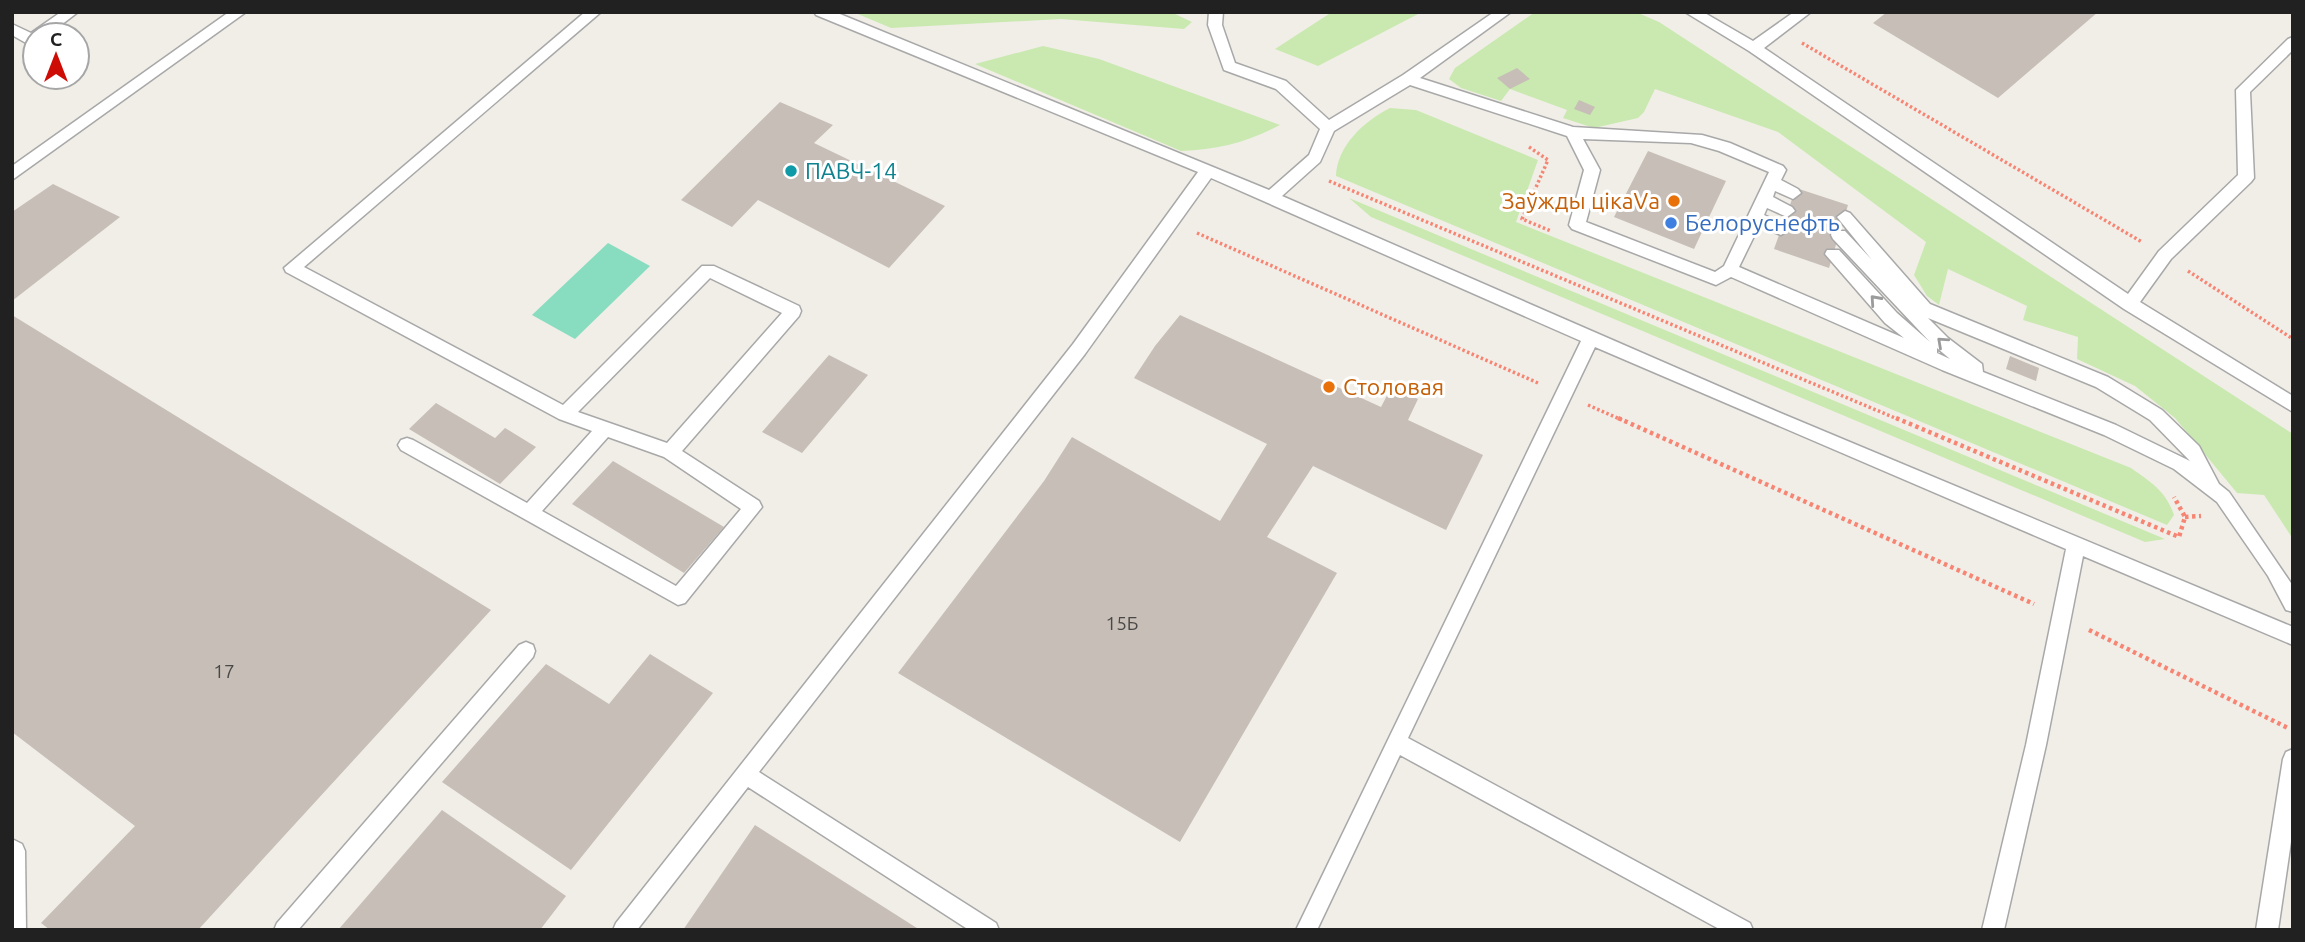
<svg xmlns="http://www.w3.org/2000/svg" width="2305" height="942" font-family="Ubuntu,sans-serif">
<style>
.grass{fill:#cae9b0}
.pitch{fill:#88ddc0}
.building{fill:#c6beb7}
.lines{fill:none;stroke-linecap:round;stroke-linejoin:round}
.service-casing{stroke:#a8a8a8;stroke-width:3}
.path-far1{stroke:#f78573;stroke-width:3.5;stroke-dasharray:2.5 2.5;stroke-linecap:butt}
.path{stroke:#f78573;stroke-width:4.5;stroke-dasharray:3.5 3.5;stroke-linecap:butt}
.service{fill:#fff;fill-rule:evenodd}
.oneway{stroke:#9b9b9b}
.culture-dot{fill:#0f9aa8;stroke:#fff;stroke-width:2.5}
.food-dot{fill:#e8710a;stroke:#fff;stroke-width:2.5}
.shop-dot{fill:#3f7fe0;stroke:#fff;stroke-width:2.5}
.labels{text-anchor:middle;stroke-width:6;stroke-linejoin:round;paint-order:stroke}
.number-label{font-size:19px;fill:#4a4846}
.culture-label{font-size:23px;fill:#0d838f;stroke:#fff;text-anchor:start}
.food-label{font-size:23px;fill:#c56008;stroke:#fff;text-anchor:end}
.shop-label{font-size:23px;fill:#366cbe;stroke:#fff;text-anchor:start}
</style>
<rect width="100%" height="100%" fill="#f1eee8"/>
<!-- grass -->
<g class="grass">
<polygon points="853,12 1171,12 1192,22 1184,29 1061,19 891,28"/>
<polygon points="1332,12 1422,12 1318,66 1275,49"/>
<polygon points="1535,12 1636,12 1659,22 2293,434 2293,539 2264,495 2237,493 2175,418 2135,386 2077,359 2078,337 2023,320 2027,306 1948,269 1939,305 1927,296 1914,275 1926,242 1778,132 1655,89 1644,112 1638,118 1594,128 1563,118 1567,110 1510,89 1501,101 1461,88 1449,79 1455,68"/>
<path d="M1043,46L1099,59L1280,125C1248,142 1218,150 1181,151L975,64Z"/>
<path d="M1390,108L1416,110L1538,160L1516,222L2131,468C2151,482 2166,491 2174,515L2167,525L1336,176C1337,146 1364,121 1390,108Z"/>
<polygon points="1349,198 2165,539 2145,542 1371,217"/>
</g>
<!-- pitch -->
<polygon class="pitch" points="608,243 650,266 575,339 532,315"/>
<!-- building -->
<g class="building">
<polygon points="1887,12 2098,12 1998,98 1873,23"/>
<polygon points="1517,68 1530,79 1510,89 1497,78"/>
<polygon points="1579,100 1595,107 1590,115 1574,109"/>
<polygon points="780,102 833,125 814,143 945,206 889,268 758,200 732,227 681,200"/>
<polygon points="1648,151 1726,181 1694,249 1614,217"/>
<polygon points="53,184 120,217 12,301 12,212"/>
<polygon points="1796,188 1848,205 1829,268 1774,249"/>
<polygon points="12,315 491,610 198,930 50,930 41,923 135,826 12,732"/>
<polygon points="1180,315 1381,407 1392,386 1418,399 1408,420 1483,455 1446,530 1313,466 1267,537 1337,573 1180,842 898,673 1044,481 1072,437 1220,521 1267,444 1134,378 1155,346"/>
<polygon points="829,355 868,375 802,453 762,432"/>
<polygon points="2010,356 2039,368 2036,381 2006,369"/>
<polygon points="436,403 495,438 505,428 536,447 500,484 409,429"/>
<polygon points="613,461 724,527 684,573 572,504"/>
<polygon points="650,654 713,693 571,870 442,782 546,664 609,704"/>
<polygon points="442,810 566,896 540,930 338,930"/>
<polygon points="755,825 920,930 683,930"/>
</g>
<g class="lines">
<defs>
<g id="service">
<polygon points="61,12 78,12 48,35 35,35 35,44 26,43 12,35 12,24 31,33"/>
<polygon points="229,12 246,12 12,180 12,166"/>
<path d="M585,12H601L304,267L563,405L702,266H714L799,306L801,311L799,316L682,451L759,501L762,507L685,603L678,605L401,450L398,445L401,440L407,438L413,440L527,503L592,431L559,419L286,272L284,268ZM710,278L782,313L667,443L578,412ZM608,437L664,457L741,509L676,586L542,511Z"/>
<path d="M814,12H835L1269,190L1309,155L1320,129L1276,89L1224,70L1208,25L1209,12H1223L1222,25L1235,63L1286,81L1329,120L1403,75L1494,12H1511L1420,78L1573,127L1702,135L1730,143L1783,166L1786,170L1781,180L1798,189L1801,193L1793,199L1775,191L1773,197L1792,207L1795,211L1787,217L1767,208L1764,215L1786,225L1789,229L1781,235L1759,226L1739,267L1904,338L1885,323L1825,254L1827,250H1839L1897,313L1930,342L1833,239L1831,235L1833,231H1845L1872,260L1837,217L1845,211L1850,213L1930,304L2108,377L2162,410L2199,446L2219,484L2229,492L2293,586V612L2286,610L2268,576L2217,502L2174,469L2104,435L1942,370L1731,277L1716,285L1572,229L1569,225L1584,170L1567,136L1410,85L1334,131L1320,162L1282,196L1778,412L2293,627V645L2083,556L2046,745L2004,930H1982L2026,745L2066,549L1595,347L1408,738L1750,923L1753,930H1721L1400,755L1317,930H1296L1581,341L1211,178L1085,354L759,772L996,923L999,930H969L748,787L637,930H613L616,923L1073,344L1198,172L816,15ZM1583,139L1691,143L1719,151L1769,172L1724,266L1715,272L1586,222L1600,170ZM1928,318L2096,387L2150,420L2190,461L2116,425L1983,372L1982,364L1948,338ZM1937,348L1950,359L1937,353Z"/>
<polygon points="1685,12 1703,12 1753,41 1794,12 1811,12 1764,48 2128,294 2159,251 2238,175 2236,90 2288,39 2293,37 2293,50 2250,92 2254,178 2251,182 2171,259 2140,302 2293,396 2293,412 2124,309 1749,51"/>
<polygon points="526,642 533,645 535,651 533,657 298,930 274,930 277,923 519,645"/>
<polygon points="2293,749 2293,828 2278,930 2256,930 2283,759 2286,752"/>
<polygon points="12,839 22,844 25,851 26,930 12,930"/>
</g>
</defs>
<!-- service casing -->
<use href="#service" class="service-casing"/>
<!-- path-far1 -->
<g class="path-far1">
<polyline points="1802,43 2142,242"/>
<polyline points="1529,147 1548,160 1522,219 1551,231"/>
<polyline points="1329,181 1900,420"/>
<polyline points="1197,233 1538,383"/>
<polyline points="2188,271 2293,339"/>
<polyline points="1588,405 1622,420"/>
</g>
<!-- path -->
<g class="path">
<polyline points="1618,418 2034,604"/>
<polyline points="1896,418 2179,537 2185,517 2174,497"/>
<polyline points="2185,517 2201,516"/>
<polyline points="2089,630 2288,728"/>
</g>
<!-- service -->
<use href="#service" class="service"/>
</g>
<!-- one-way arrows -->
<defs><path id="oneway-chevron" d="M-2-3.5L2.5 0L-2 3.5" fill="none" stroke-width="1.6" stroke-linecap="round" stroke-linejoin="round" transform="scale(1.75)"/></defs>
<g class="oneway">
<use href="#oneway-chevron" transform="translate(1875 300) rotate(-132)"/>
<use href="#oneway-chevron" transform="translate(1942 342) rotate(-138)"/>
</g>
<!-- markers -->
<circle class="culture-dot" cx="791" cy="171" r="7"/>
<g class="food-dot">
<circle cx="1674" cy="201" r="7"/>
<circle cx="1329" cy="387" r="7"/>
</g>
<circle class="shop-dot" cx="1671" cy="223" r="7"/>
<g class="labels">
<!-- number labels -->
<g class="number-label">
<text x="1122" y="630">15Б</text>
<text x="224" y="678">17</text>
</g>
<!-- culture labels -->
<g class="culture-label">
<text x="805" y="179">ПАВЧ-14</text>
</g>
<!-- food labels -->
<g class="food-label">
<text x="1660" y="209">Заўжды цікаVа</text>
<text x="1343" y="395" text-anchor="start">Столовая</text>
</g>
<!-- shop labels -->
<g class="shop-label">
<text x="1685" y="231">Белоруснефть</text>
</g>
</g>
<!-- border -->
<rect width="2305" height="942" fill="none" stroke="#212121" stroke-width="28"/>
<!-- north arrow -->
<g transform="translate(56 56)"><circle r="33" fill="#ffffff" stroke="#a6a6a6" stroke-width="2"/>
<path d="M0-5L12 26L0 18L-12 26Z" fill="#cd0c05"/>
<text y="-10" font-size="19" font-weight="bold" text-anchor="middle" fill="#212121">С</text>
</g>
</svg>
